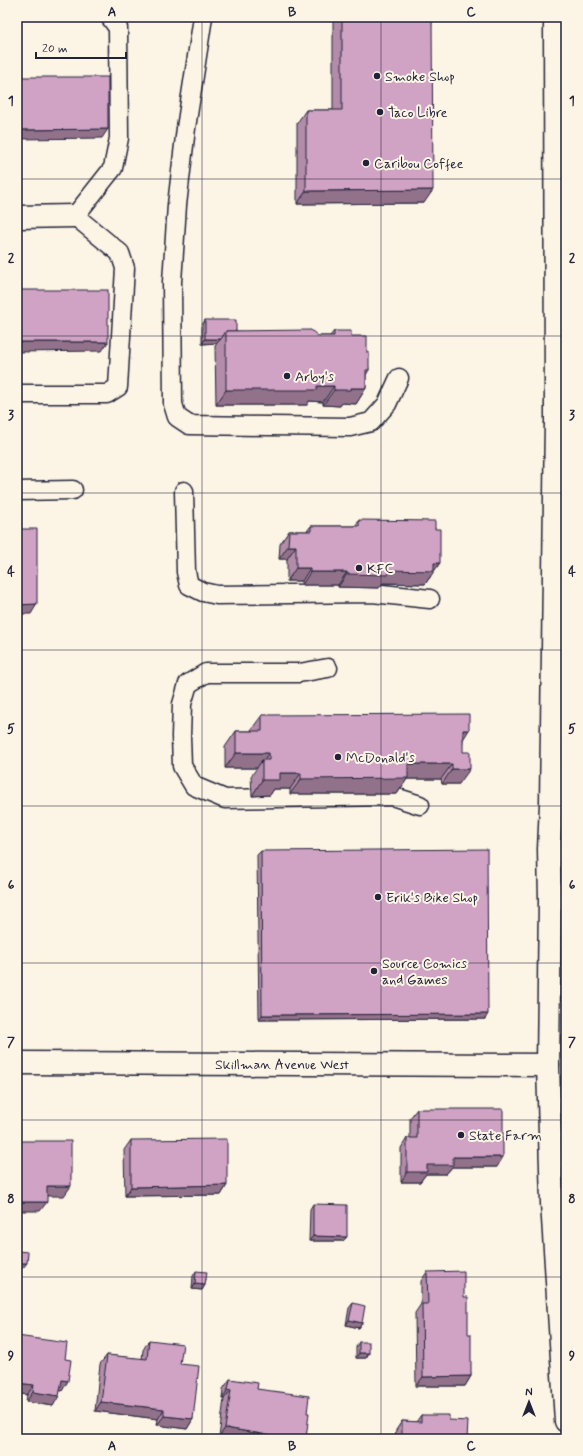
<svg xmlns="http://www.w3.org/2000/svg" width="583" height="1456" font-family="Mynerve,sans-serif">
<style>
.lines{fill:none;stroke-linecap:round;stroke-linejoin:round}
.service-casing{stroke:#22223b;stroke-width:21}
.minor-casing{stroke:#22223b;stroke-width:25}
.service{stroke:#fcf5e5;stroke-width:18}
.minor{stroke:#fcf5e5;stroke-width:22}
.wall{fill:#b38ca9;stroke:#22223b}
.shaded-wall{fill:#92728a;stroke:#22223b}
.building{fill:#d0a3c5;stroke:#22223b}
.grid{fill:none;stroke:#22223b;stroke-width:1;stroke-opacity:0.55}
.poi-dot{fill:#22223b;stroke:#fcf5e5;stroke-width:1.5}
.labels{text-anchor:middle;stroke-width:4;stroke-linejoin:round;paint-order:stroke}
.poi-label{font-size:14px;fill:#22223b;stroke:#fcf5e5;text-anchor:start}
.street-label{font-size:14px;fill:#22223b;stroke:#fcf5e5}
.neatline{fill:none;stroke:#22223b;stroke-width:1.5}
.grid-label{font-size:13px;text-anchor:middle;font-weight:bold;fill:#22223b}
</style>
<rect width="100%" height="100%" fill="#fcf5e5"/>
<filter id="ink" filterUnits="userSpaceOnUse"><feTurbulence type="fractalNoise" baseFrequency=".025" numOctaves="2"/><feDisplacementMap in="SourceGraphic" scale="8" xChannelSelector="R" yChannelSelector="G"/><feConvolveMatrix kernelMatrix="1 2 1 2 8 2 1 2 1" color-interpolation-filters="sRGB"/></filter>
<g filter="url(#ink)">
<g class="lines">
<defs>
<g id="service">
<polyline points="203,17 186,128 177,205 172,282 173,404 177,417 189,425 350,427 371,422 387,404 399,378"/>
<polyline points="17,394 107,394 118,387 125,268 120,253 75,216 113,168 119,138 118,28 110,17"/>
<polyline points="17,491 73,490"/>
<polyline points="184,491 186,572 189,585 203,592 217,595 372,593 430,599"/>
<polyline points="328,668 299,673 206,673 188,684 182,704 181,736 182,766 194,786 225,799 392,796 420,805"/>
<polyline points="549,849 566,849"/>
<polyline points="550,900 566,900"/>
</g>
<g id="minor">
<polyline points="555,17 556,420 551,804 549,849 550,900 548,1065 552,1203 566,1421"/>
<polyline points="17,217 75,216"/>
<polyline points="17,1063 548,1065"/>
</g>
</defs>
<!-- service casing -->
<use href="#service" class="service-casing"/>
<!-- minor casing -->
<use href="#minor" class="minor-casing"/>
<!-- service -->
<use href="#service" class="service"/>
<!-- minor -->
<use href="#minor" class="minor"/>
</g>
<!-- wall -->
<g class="wall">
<polygon points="333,17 432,17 424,203 297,204 297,123 306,110 333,110"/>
<polygon points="205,320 236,331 318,336 330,336 334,331 351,336 367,353 369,370 366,375 366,388 356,404 342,403 340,406 323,405 323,402 309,401 307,405 216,405 215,346 217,343 202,344 202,325"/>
<polygon points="359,520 431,576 425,584 383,583 379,588 338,587 338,585 302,585 302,581 287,581 287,559 279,559 280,544 289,531 307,531 311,526 355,526"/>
<polygon points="262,715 463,740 459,784 442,784 441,779 407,779 397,794 290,794 290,789 274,789 270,795 252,796 251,776 257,768 225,768 225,747 236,731 251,731 251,730"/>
<polygon points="261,851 485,1019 259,1020 257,855"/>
<polygon points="417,1109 497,1167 452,1167 446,1174 426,1174 420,1182 401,1182 401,1148 407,1138 410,1138 410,1118"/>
<polygon points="131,1140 227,1185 221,1195 125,1196 124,1150"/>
<polygon points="313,1204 347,1237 343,1241 309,1241 310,1209"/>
<polygon points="196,1271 205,1285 202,1290 192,1289 193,1276"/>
<polygon points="427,1272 464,1297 471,1376 465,1386 416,1386 415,1313 421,1304 421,1281"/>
<polygon points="353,1303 362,1323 359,1328 346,1325 349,1308"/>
<polygon points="149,1340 180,1364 193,1419 187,1429 157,1425 158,1419 95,1411 100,1364 107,1355 142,1359 143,1350"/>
<polygon points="359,1342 369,1353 366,1358 356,1358 356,1347"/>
<polygon points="65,1359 62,1391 60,1390 53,1406 26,1402 27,1395 17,1393"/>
<polygon points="230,1379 257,1389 307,1413 306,1439 229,1439 219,1437 224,1399 222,1399 223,1389"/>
<polygon points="421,1415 449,1420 467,1439 395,1439 396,1430 402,1421 416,1422"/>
</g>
<!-- shaded-wall -->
<g class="shaded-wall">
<polygon points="108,129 102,138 17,139 17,130"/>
<polygon points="433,190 424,203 297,204 306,191"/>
<polygon points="205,339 221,339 217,343 202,344"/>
<polygon points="17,342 108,342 102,351 17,352"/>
<polygon points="317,386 334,386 323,402 309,401 307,405 216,405 226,390"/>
<polygon points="351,388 366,388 356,404 342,403 340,406 323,405 334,390"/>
<polygon points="288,546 296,546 287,559 279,559"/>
<polygon points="434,563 440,563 425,584 383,583 379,588 338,587 347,574 388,570"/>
<polygon points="296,568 310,568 302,581 287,581"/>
<polygon points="310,572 347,572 338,585 302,585"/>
<polygon points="37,604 31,614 17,614 17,605"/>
<polygon points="463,730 469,730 459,746"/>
<polygon points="236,753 269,753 262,762 262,760 257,768 225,768"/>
<polygon points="408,764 452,764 441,779 407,779 397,794 290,794 301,779"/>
<polygon points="452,769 470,769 459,784 442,784"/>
<polygon points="280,773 301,773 290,789 274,789 270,795 252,796 262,780"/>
<polygon points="488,1014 485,1019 259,1020 262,1015"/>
<polygon points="453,1157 503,1157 497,1167 452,1167 446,1174 426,1174 420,1182 401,1182 407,1172 427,1165"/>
<polygon points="227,1185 221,1195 125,1196 131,1187"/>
<polygon points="47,1186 71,1186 64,1196 40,1196"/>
<polygon points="17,1202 47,1202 40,1211 17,1211"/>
<polygon points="313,1236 347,1237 343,1241 309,1241"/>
<polygon points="17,1263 27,1263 23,1268 17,1268"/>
<polygon points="195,1284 205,1285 202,1290 192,1289"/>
<polygon points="349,1320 362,1323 359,1328 346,1325"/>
<polygon points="359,1353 369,1353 366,1358 356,1358"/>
<polygon points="471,1376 465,1386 416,1386 423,1377"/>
<polygon points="62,1380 68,1381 62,1391 55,1390"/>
<polygon points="17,1383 34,1385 27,1395 17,1393"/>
<polygon points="228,1389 231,1390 224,1399 222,1399"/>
<polygon points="33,1392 59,1396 53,1406 26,1402"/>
<polygon points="101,1402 164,1409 158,1419 95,1411"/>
<polygon points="164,1416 193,1419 187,1429 157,1425"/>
<polygon points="225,1428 275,1436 272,1439 229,1439 219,1437"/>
</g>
<!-- building -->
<g class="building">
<polygon points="342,17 432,17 433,190 306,191 306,110 342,110"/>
<polygon points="17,77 108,77 108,129 17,130"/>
<rect x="17" y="290" width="91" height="52"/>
<polygon points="205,320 236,320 236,331 226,331 221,339 205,339"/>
<polygon points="311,330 318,336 334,336 334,331 351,331 351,336 367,336 367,353 369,352 369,370 366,370 366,388 351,388 351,390 334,390 334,386 317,386 317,390 226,390 226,331"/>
<polygon points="359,520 435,521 435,529 440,529 440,563 434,563 434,571 388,570 388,575 347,574 347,572 310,572 310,568 296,568 296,546 288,546 289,531 311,531 311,526 359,526"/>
<polygon points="17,529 37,529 37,604 17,605"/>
<polygon points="469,714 469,730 463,730 463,752 470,752 470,769 452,769 452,764 408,764 408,778 301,779 301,773 280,773 280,780 262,780 262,760 269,760 269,753 236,753 236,731 262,731 262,715"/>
<polygon points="487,849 488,1014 262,1015 261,851"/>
<polygon points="417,1109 503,1109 503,1157 453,1157 453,1165 427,1165 427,1172 407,1172 407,1138 417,1138"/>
<polygon points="227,1139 227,1185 131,1187 131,1140"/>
<polygon points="17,1141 71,1141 71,1186 47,1186 47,1202 17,1202"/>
<polygon points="313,1204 347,1205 347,1237 313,1236"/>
<polygon points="17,1251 28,1252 27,1263 17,1263"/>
<polygon points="196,1271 207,1272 205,1285 195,1284"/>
<polygon points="464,1271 464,1297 468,1297 468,1334 471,1334 471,1376 423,1377 422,1304 428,1304 427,1272"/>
<polygon points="353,1303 365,1306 362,1323 349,1320"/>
<polygon points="17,1336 67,1343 65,1359 71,1360 68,1381 62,1380 59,1396 33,1392 34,1385 17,1383"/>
<polygon points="149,1340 183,1344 180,1364 199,1366 193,1419 164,1416 164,1409 101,1402 107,1355 147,1359"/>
<rect x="359" y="1342" width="10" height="11"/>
<polygon points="230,1379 258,1383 257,1389 309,1396 307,1413 309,1413 306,1439 274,1439 275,1436 225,1428 231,1390 228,1389"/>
<polygon points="421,1415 449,1415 449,1420 468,1421 467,1439 402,1439 402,1421 421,1422"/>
</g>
</g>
<!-- grid -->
<path class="grid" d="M202,17V1439M381,17V1439M17,179H566M17,336H566M17,493H566M17,650H566M17,806H566M17,963H566M17,1120H566M17,1277H566"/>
<!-- markers -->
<g class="poi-dot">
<circle cx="377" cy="76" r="4"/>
<circle cx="380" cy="112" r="4"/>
<circle cx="366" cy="163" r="4"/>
<circle cx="287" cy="376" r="4"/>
<circle cx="359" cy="568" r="4"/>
<circle cx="338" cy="757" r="4"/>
<circle cx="378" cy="897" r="4"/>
<circle cx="374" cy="971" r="4"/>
<circle cx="461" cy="1135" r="4"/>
</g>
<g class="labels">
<!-- poi labels -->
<g class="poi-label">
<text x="385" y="81">Smoke Shop</text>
<text x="388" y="117">Taco Libre</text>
<text x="374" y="168">Caribou Coffee</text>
<text x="295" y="381">Arby's</text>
<text x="367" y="573">KFC</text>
<text x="346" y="762">McDonald's</text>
<text x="386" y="902">Erik's Bike Shop</text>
<text x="382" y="968">Source Comics<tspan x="382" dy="16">and Games</tspan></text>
<text x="469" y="1140">State Farm</text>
</g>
<!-- street labels -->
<g class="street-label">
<text x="282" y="1069">Skillman Avenue West</text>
</g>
</g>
<!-- margin -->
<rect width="583" height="1456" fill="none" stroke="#fcf5e5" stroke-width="44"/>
<!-- north arrow -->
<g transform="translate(529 1402)" stroke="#fcf5e5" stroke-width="3" paint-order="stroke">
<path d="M0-3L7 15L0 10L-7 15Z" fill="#22223b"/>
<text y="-6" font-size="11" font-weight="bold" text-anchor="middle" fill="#22223b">N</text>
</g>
<!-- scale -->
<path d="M36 52v6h90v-6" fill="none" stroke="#22223b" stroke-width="2"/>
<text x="42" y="52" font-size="12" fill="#22223b" stroke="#fcf5e5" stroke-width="3" paint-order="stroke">20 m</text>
<rect x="22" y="22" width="539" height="1412" class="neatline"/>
<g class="grid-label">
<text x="112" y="16">A</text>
<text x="292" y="16">B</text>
<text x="471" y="16">C</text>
<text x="11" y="105">1</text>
<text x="572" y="105">1</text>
<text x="11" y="262">2</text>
<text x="572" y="262">2</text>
<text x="11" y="419">3</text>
<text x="572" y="419">3</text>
<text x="11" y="576">4</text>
<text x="572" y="576">4</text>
<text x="11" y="733">5</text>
<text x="572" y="733">5</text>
<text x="11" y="889">6</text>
<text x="572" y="889">6</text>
<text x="11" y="1046">7</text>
<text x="572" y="1046">7</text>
<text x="11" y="1203">8</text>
<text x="572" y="1203">8</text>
<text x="11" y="1360">9</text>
<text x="572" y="1360">9</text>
<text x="112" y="1450">A</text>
<text x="292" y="1450">B</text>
<text x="471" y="1450">C</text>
</g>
</svg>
